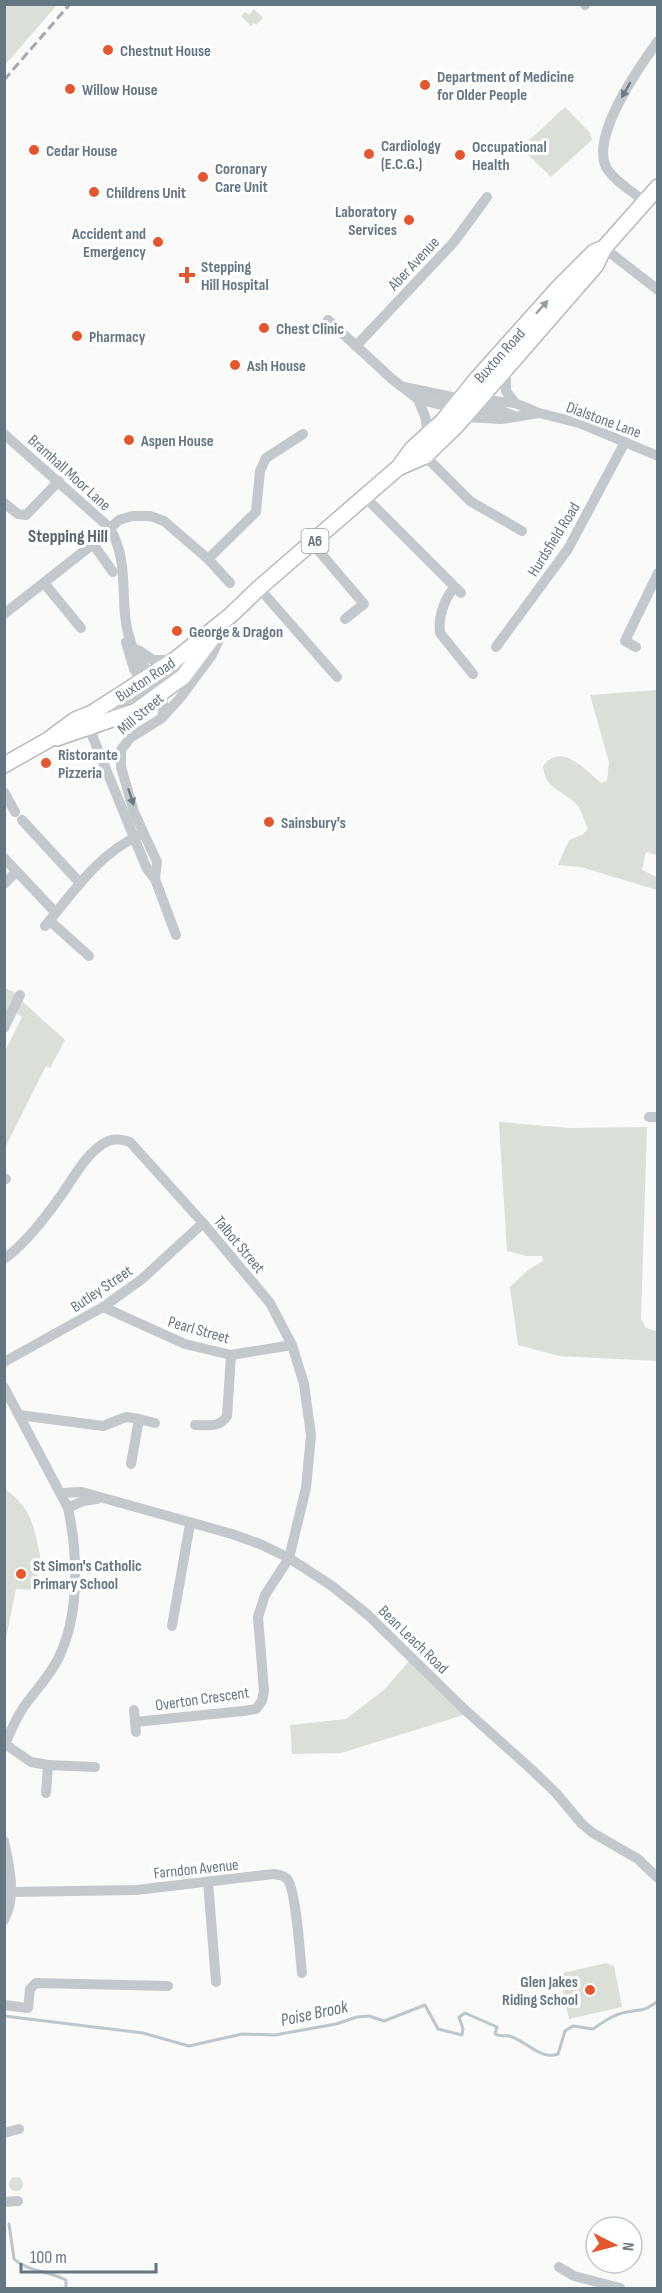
<svg xmlns="http://www.w3.org/2000/svg" width="662" height="2293" font-family="'Sofia Sans Condensed',sans-serif">
<style>
.green{fill:#dadfd7}
.lines{fill:none;stroke-linecap:round;stroke-linejoin:round}
.stream{stroke:#bbc7cb;stroke-width:3}
.highway-casing{stroke:#b4b9bd;stroke-width:18}
.minor{stroke:#c3c8cc;stroke-width:10}
.highway{stroke:#fff;stroke-width:15}
.rail{stroke:#a2aab0;stroke-width:3;stroke-dasharray:9 4.5;stroke-linecap:butt}
.oneway{fill:#6a7a87}
.oneway2{fill:#939fa8}
.poi-dot{fill:#e4572e;stroke:#fff;stroke-width:2}
.labels{text-anchor:middle;stroke-width:6;stroke-linejoin:round;paint-order:stroke}
.shield{fill:#fff;stroke:#939fa8;stroke-width:1.5}
.shield-label{font-size:15px;font-weight:bold;fill:#657683}
.poi-label{font-size:16px;font-weight:bold;fill:#657683;stroke:#fff;text-anchor:start}
.street-label{font-size:16px;fill:#657683;stroke:#fff}
.neighbourhood-label{font-size:18px;font-weight:bold;fill:#57646e;stroke:#fff}
.water-label{font-size:18px;font-style:italic;fill:#60757c;stroke:#fff}
</style>
<rect width="100%" height="100%" fill="#fafaf8"/>
<!-- green -->
<g class="green">
<polygon points="4,5 57,5 5,65 4,65"/>
<polygon points="254,9 263,18 256,25 254,23 251,26 241,16 245,12 249,15"/>
<polygon points="565,107 590,133 592,140 551,177 521,148"/>
<path d="M657,690V855L646,852L642,870L657,877V890L581,867L558,865L569,840L582,835L588,829C585,822 582,812 578,806C564,789 546,792 543,766C562,741 585,770 601,783L607,781L609,762L590,695Z"/>
<polygon points="5,988 16,993 5,1016"/>
<polygon points="22,1001 65,1040 50,1068 46,1066 5,1148 5,1051 22,1017 17,1014"/>
<polygon points="499,1122 569,1128 647,1127 641,1319 646,1328 657,1331 657,1361 559,1356 518,1345 510,1287 528,1270 543,1261 542,1256 527,1256 507,1251"/>
<path d="M4,1488C34,1511 33,1525 41,1560H37L38,1590L16,1589L6,1638Z"/>
<polygon points="409,1661 464,1715 341,1753 292,1754 290,1725 346,1719 385,1689"/>
<polygon points="606,1963 614,1966 622,2007 569,2019 559,1974"/>
<circle cx="16" cy="2184" r="7"/>
</g>
<g class="lines">
<!-- stream -->
<g class="stream">
<path d="M4,2016L143,2033L189,2046L242,2034L275,2035L336,2024L357,2017L369,2016L384,2021L425,2005L438,2029L462,2035L463,2029L459,2017L465,2013L497,2027L495,2034C501,2037 503,2035 509,2036C524,2039 541,2061 558,2054L565,2031L573,2026L593,2029C603,2022 614,2014 627,2012C643,2009 643,2012 658,2001"/>
<path d="M9,2224L14,2259C27,2271 48,2271 66,2280V2288"/>
</g>
<defs>
<g id="highway">
<polyline points="400,467 425,456 456,426 596,265 604,248 658,187"/>
<polyline points="57,738 136,711 183,677 213,637"/>
<polyline points="4,765 48,740 75,720 92,713 176,659 231,615 259,588 399,467 412,449 443,421 475,381 559,287 594,252 604,248"/>
</g>
</defs>
<!-- highway casing -->
<use href="#highway" class="highway-casing"/>
<!-- minor -->
<g class="minor">
<polyline points="585,5 585,4"/>
<path d="M644,201C633,192 613,180 606,167C591,136 639,67 658,41"/>
<polyline points="604,248 658,290"/>
<polyline points="328,320 392,379 418,399 437,404 501,411 514,416"/>
<polyline points="356,346 454,242 487,197"/>
<polyline points="506,369 506,391 515,403"/>
<polyline points="404,387 452,397 515,403 539,413 579,423 658,456"/>
<polyline points="418,399 426,419 427,434"/>
<polyline points="465,417 501,419 539,413"/>
<path d="M4,434L110,528C132,568 117,603 131,643C140,669 170,688 162,718"/>
<polyline points="425,456 470,501 522,531"/>
<polyline points="365,497 461,593"/>
<polyline points="4,503 18,514 26,515 59,481"/>
<polyline points="312,543 364,604 345,619"/>
<polyline points="93,544 113,572"/>
<polyline points="208,559 256,512 260,471 266,458 303,434"/>
<polyline points="44,583 81,628"/>
<polyline points="259,588 337,677"/>
<path d="M454,588C444,599 438,618 440,633L473,674"/>
<polyline points="4,614 93,544 119,520 132,516 150,516 164,521 208,559 230,583"/>
<polyline points="126,642 134,669 142,681 146,682"/>
<polyline points="496,647 568,549 625,442"/>
<polyline points="636,647 625,641 658,573"/>
<polyline points="138,650 153,660 172,660"/>
<polyline points="112,707 155,684 193,657"/>
<polyline points="87,723 147,869 155,879 176,935"/>
<polyline points="4,792 15,812"/>
<polyline points="22,820 80,883"/>
<polyline points="4,858 55,912"/>
<polyline points="155,879 157,862 134,812 121,767 121,750 130,738 162,718 180,698 212,655 227,622"/>
<polyline points="4,884 16,872"/>
<polyline points="50,921 89,956"/>
<path d="M45,926C72,894 98,854 138,836"/>
<polyline points="4,1028 20,995"/>
<polyline points="649,1117 658,1117"/>
<polyline points="4,1178 6,1179"/>
<path d="M4,1259C26,1243 44,1219 60,1197C73,1179 87,1151 108,1141C116,1138 123,1140 130,1142L203,1223L270,1303L292,1345L304,1384L311,1435L306,1488L289,1558L265,1595L258,1617L264,1691L262,1701L256,1709L243,1711L135,1722"/>
<polyline points="103,1307 185,1344 231,1355 292,1345"/>
<polyline points="4,1362 103,1307 142,1279 203,1223"/>
<path d="M4,1387L68,1508C78,1555 80,1615 58,1659C49,1677 34,1692 23,1708C15,1720 10,1733 4,1746"/>
<polyline points="19,1415 103,1426 126,1417 139,1419 131,1464"/>
<polyline points="139,1419 155,1423"/>
<path d="M195,1425C207,1425 220,1428 227,1416L231,1355"/>
<polyline points="61,1493 82,1492 232,1534 260,1544 289,1558 332,1586 368,1615 464,1709 531,1769 556,1793 582,1824 593,1833 638,1859 658,1878"/>
<polyline points="68,1508 83,1501 97,1499"/>
<polyline points="172,1626 190,1524"/>
<polyline points="134,1710 136,1732"/>
<polyline points="5,1744 31,1762 48,1765 95,1767"/>
<polyline points="46,1793 48,1765"/>
<path d="M4,1841C9,1865 17,1896 4,1920"/>
<polyline points="208,1882 216,1982"/>
<path d="M11,1892L136,1890L274,1874C279,1875 284,1875 287,1879C296,1888 300,1956 302,1973"/>
<polyline points="4,2005 28,2008 30,1989 36,1983 168,1986"/>
<polyline points="4,2133 19,2129"/>
<polyline points="4,2202 18,2201"/>
<polyline points="559,2267 574,2276 620,2288"/>
</g>
<!-- highway -->
<use href="#highway" class="highway"/>
<!-- rail -->
<polyline class="rail" points="4,80 70,4"/>
</g>
<!-- one-way arrows -->
<defs><path id="oneway-solid" d="M-6-.8H1V-3.2L6.5 0L1 3.2V.8H-6Z" transform="scale(1.5)"/></defs>
<g class="oneway">
<use href="#oneway-solid" transform="translate(626 90) rotate(120)"/>
<use href="#oneway-solid" transform="translate(131 797) rotate(72)"/>
</g>
<use class="oneway2" href="#oneway-solid" transform="translate(542 307) rotate(-48)"/>
<!-- markers -->
<g class="poi-dot">
<circle cx="108" cy="50" r="6"/>
<circle cx="425" cy="85" r="6"/>
<circle cx="70" cy="89" r="6"/>
<circle cx="34" cy="150" r="6"/>
<circle cx="369" cy="154" r="6"/>
<circle cx="460" cy="155" r="6"/>
<circle cx="203" cy="177" r="6"/>
<circle cx="94" cy="192" r="6"/>
<circle cx="409" cy="220" r="6"/>
<circle cx="158" cy="242" r="6"/>
<path d="M184 266h6v6h6v6h-6v6h-6v-6h-6v-6h6z"/>
<circle cx="264" cy="328" r="6"/>
<circle cx="77" cy="336" r="6"/>
<circle cx="235" cy="365" r="6"/>
<circle cx="129" cy="440" r="6"/>
<circle cx="177" cy="631" r="6"/>
<circle cx="46" cy="763" r="6"/>
<circle cx="269" cy="822" r="6"/>
<circle cx="21" cy="1574" r="6"/>
<circle cx="590" cy="1990" r="6"/>
</g>
<g class="labels">
<!-- shield labels -->
<rect class="shield" x="301.5" y="529" width="27" height="24" rx="4.5"/>
<g class="shield-label">
<text x="315" y="546">A6</text>
</g>
<!-- poi labels -->
<g class="poi-label">
<text x="120" y="56">Chestnut House</text>
<text x="437" y="82">Department of Medicine<tspan x="437" dy="18">for Older People</tspan></text>
<text x="82" y="95">Willow House</text>
<text x="381" y="151">Cardiology<tspan x="381" dy="18">(E.C.G.)</tspan></text>
<text x="472" y="152">Occupational<tspan x="472" dy="18">Health</tspan></text>
<text x="46" y="156">Cedar House</text>
<text x="215" y="174">Coronary<tspan x="215" dy="18">Care Unit</tspan></text>
<text x="106" y="198">Childrens Unit</text>
<text x="397" y="217" text-anchor="end">Laboratory<tspan x="397" dy="18">Services</tspan></text>
<text x="146" y="239" text-anchor="end">Accident and<tspan x="146" dy="18">Emergency</tspan></text>
<text x="201" y="272">Stepping<tspan x="201" dy="18">Hill Hospital</tspan></text>
<text x="276" y="334">Chest Clinic</text>
<text x="89" y="342">Pharmacy</text>
<text x="247" y="371">Ash House</text>
<text x="141" y="446">Aspen House</text>
<text x="189" y="637">George &amp; Dragon</text>
<text x="58" y="760">Ristorante<tspan x="58" dy="18">Pizzeria</tspan></text>
<text x="281" y="828">Sainsbury's</text>
<text x="33" y="1571">St Simon's Catholic<tspan x="33" dy="18">Primary School</tspan></text>
<text x="578" y="1987" text-anchor="end">Glen Jakes<tspan x="578" dy="18">Riding School</tspan></text>
</g>
<!-- street labels -->
<g class="street-label">
<text transform="translate(413 263) rotate(-47)" y="6">Aber Avenue</text>
<text transform="translate(499 355) rotate(-48)" y="6">Buxton Road</text>
<text transform="translate(604 419) rotate(20)" y="6">Dialstone Lane</text>
<text transform="translate(70 472) rotate(42)" y="6">Bramhall Moor Lane</text>
<text transform="translate(553 539) rotate(-58)" y="6">Hurdsfield Road</text>
<text transform="translate(145 679) rotate(-33)" y="6">Buxton Road</text>
<text transform="translate(140 713) rotate(-40)" y="6">Mill Street</text>
<text transform="translate(240 1244) rotate(50)" y="6">Talbot Street</text>
<text transform="translate(101 1288) rotate(-34)" y="6">Butley Street</text>
<text transform="translate(199 1329) rotate(16)" y="6">Pearl Street</text>
<text transform="translate(414 1639) rotate(44)" y="6">Bean Leach Road</text>
<text transform="translate(202 1698) rotate(-8)" y="6">Overton Crescent</text>
<text transform="translate(196 1868) rotate(-6)" y="6">Farndon Avenue</text>
</g>
<!-- neighbourhood labels -->
<g class="neighbourhood-label">
<text x="68" y="542">Stepping Hill</text>
</g>
<!-- water labels -->
<g class="water-label">
<text transform="translate(314 2013) rotate(-12)" y="6">Poise Brook</text>
</g>
</g>
<!-- border -->
<rect width="662" height="2293" fill="none" stroke="#657683" stroke-width="12"/>
<!-- north arrow -->
<g transform="translate(614 2245) rotate(96)"><circle r="28" fill="#ffffff" stroke="#c1c8cd" stroke-width="1.5"/>
<path d="M0-4.5L10 22L0 15L-10 22Z" fill="#e4572e"/>
<text y="-9" font-size="16" font-weight="bold" text-anchor="middle" fill="#657683">N</text>
</g>
<!-- scale -->
<path d="M21 2263v9h135v-9" fill="none" stroke="#657683" stroke-width="3"/>
<text x="30" y="2263" font-size="18" fill="#657683" stroke="#ffffff" stroke-width="4.5" paint-order="stroke">100 m</text>
</svg>
